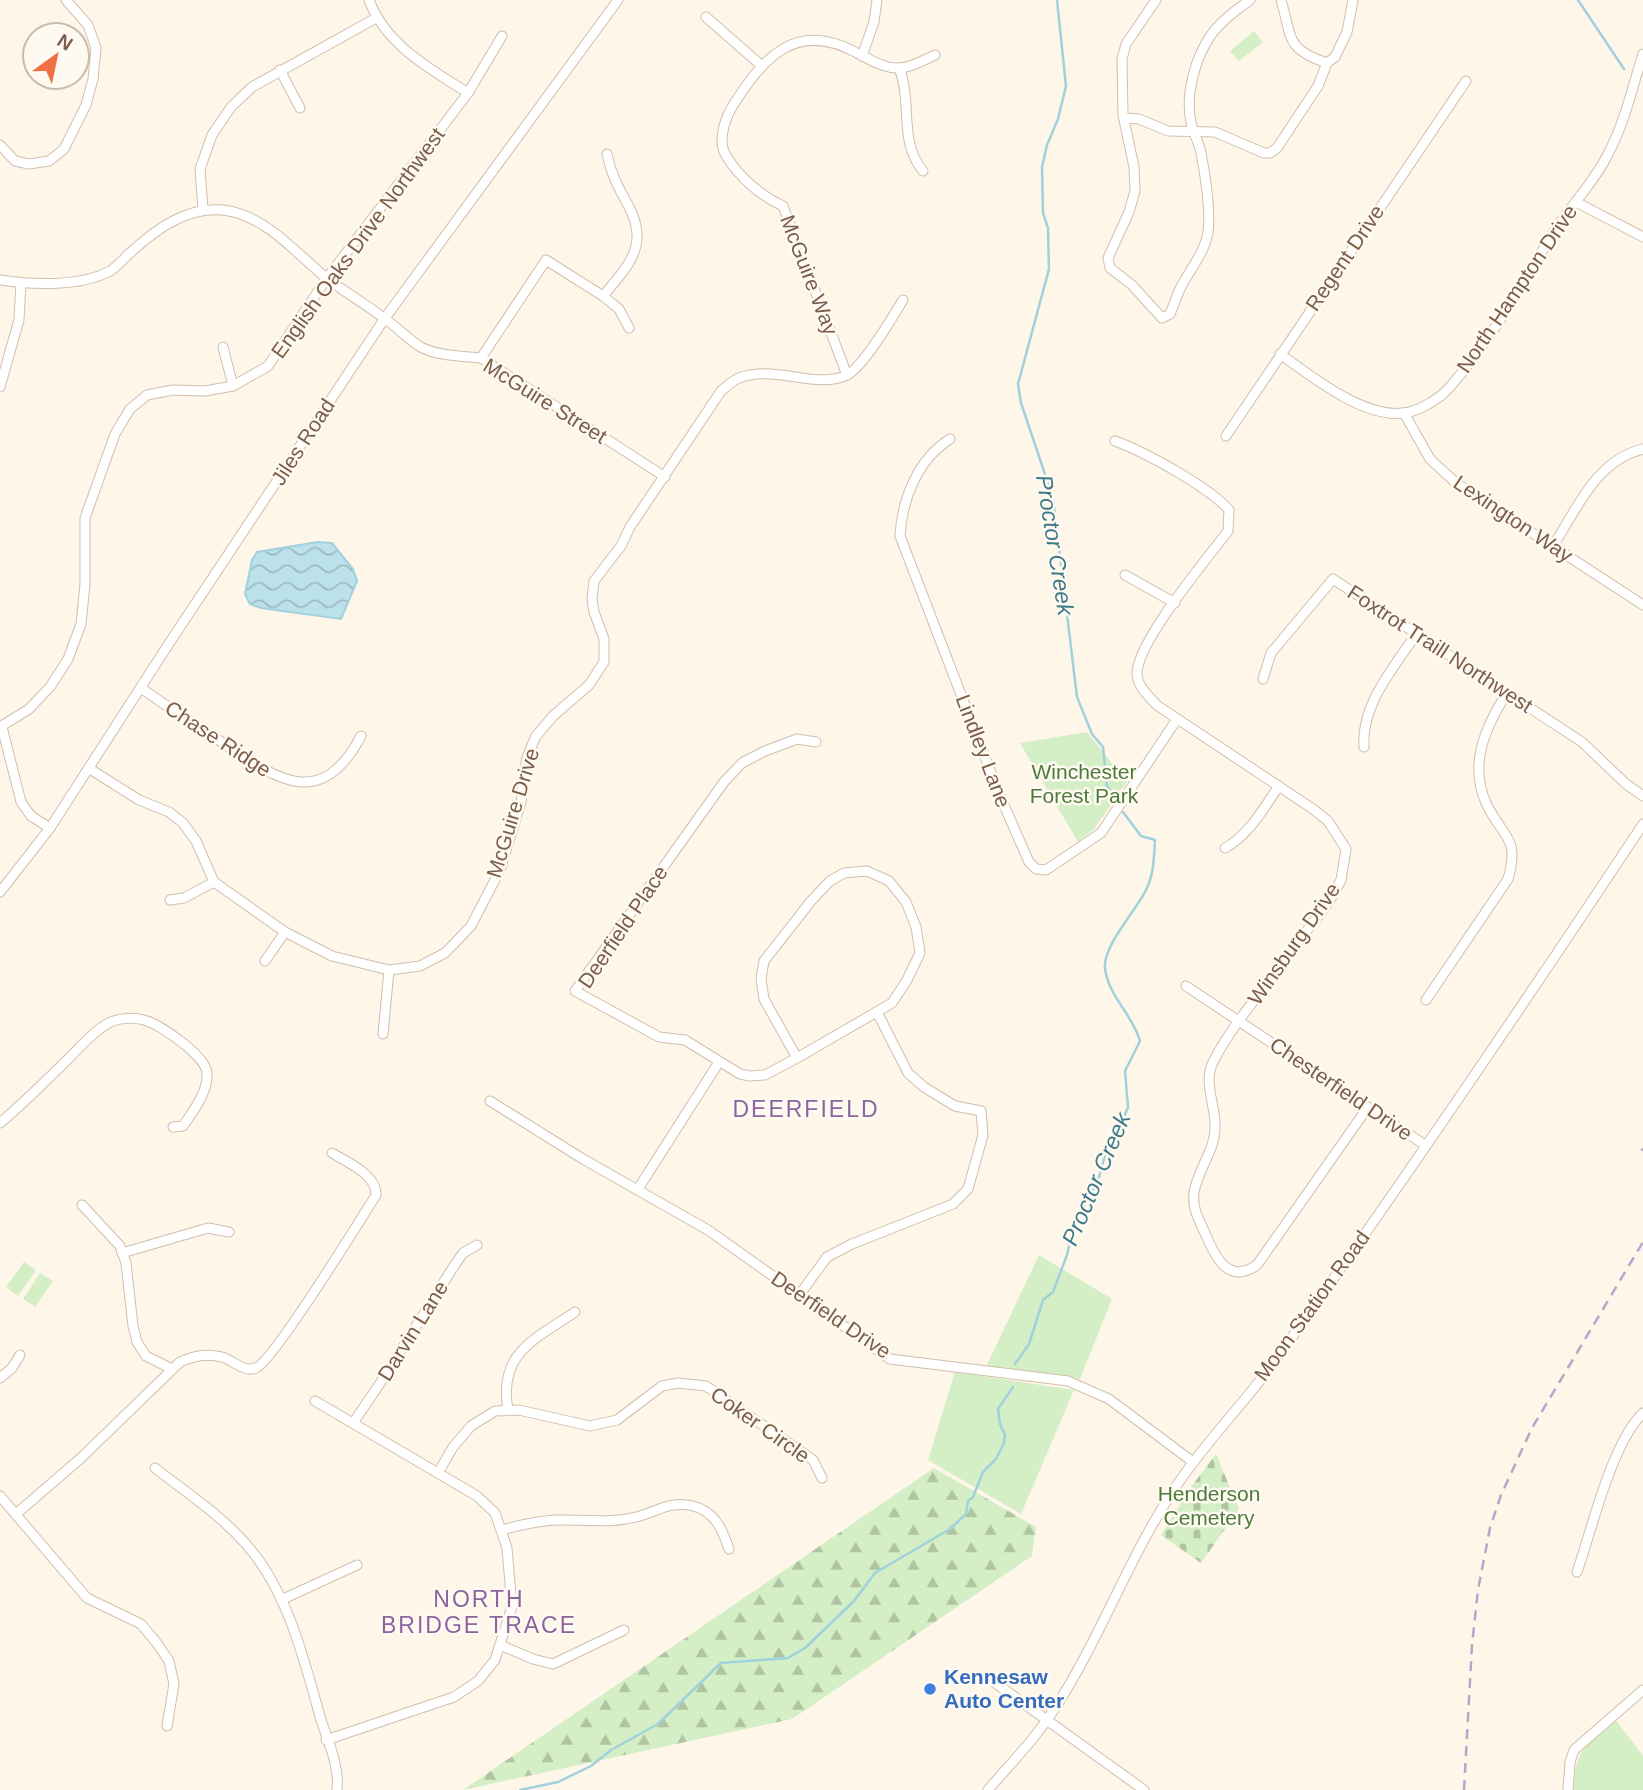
<svg xmlns="http://www.w3.org/2000/svg" width="1643" height="1790" font-family="Arial,sans-serif">
<style>
.forest{fill:url(#forest-firs)}
.cemetery{fill:url(#cemetery-stones)}
.green{fill:#d4eec5}
.water{fill:url(#water-waves);stroke:#a0d1dd;stroke-width:2}
.lines{fill:none;stroke-linecap:round;stroke-linejoin:round}
.stream{stroke:#a0d1dd;stroke-width:2.5}
.minor-casing{stroke:#d2beac;stroke-width:11}
.minor{stroke:#fff;stroke-width:9}
.rail{stroke:#baa4ca;stroke-width:2.5;stroke-dasharray:10 7;stroke-linecap:butt}
.shop-dot{fill:#3f7fe0;stroke:#fffaf1;stroke-width:2.5}
.labels{text-anchor:middle;stroke-width:5;stroke-linejoin:round;paint-order:stroke}
.street-label{font-size:21px;fill:#7b5d49;stroke:#fffaf1}
.park-label{font-size:21px;fill:#4e7b3d;stroke:#fffaf1}
.shop-label{font-size:21px;font-weight:bold;fill:#366cbe;stroke:#fffaf1;text-anchor:start}
.water-label{font-size:23px;font-style:italic;fill:#3e7a88;stroke:#fffaf1}
.neighbourhood-label{font-size:23px;letter-spacing:2px;fill:#8d659e;stroke:#fffaf1}
</style>
<defs>
<pattern id="forest-firs" width="22" height="20" patternUnits="userSpaceOnUse" patternTransform="scale(1.75)"><rect width="22" height="20" fill="#d4eec5"/><path d="M5 1l3.5 6h-7zM16 11l3.5 6h-7z" fill="#b1c4a2"/></pattern>
<pattern id="cemetery-stones" width="16" height="16" patternUnits="userSpaceOnUse" patternTransform="scale(1.75)"><rect width="16" height="16" fill="#d4eec5"/><path d="M2 7V4a2 2 0 0 1 4 0v3zM10 15v-3a2 2 0 0 1 4 0v3z" fill="#b1c4a2"/></pattern>
<pattern id="water-waves" width="16" height="10" patternUnits="userSpaceOnUse" patternTransform="scale(1.75)"><rect width="16" height="10" fill="#bbe2ea"/><path d="M0 5q4-4 8 0t8 0" fill="none" stroke="#9dbac0"/></pattern>
</defs>
<rect width="100%" height="100%" fill="#fef6e9"/>
<!-- forest -->
<polygon class="forest" points="934,1468 1036,1527 1032,1556 792,1719 463,1790"/>
<!-- cemetery -->
<polygon class="cemetery" points="1216,1454 1239,1509 1201,1563 1161,1535 1191,1487"/>
<!-- green -->
<g class="green">
<polygon points="1254,31 1263,42 1239,61 1230,51"/>
<polygon points="1087,732 1127,782 1094,829 1078,842 1020,743"/>
<polygon points="1039,1255 1112,1299 1080,1379 986,1367"/>
<polygon points="24,1262 36,1270 18,1296 6,1287"/>
<polygon points="40,1273 53,1281 35,1307 23,1299"/>
<polygon points="955,1372 1074,1390 1021,1514 928,1460"/>
<path d="M1616,1720L1643,1756V1790H1573C1576,1748 1585,1745 1616,1720Z"/>
</g>
<!-- water -->
<polygon class="water" points="318,542 332,543 353,569 357,581 341,619 261,608 250,604 245,594 252,560 257,552"/>
<g class="lines">
<!-- stream -->
<g class="stream">
<polyline points="1057,0 1066,86 1058,119 1047,145 1042,167 1043,213 1048,228 1049,269 1018,384 1021,403 1053,498 1077,697 1092,734 1103,747 1107,786 1115,799"/>
<polyline points="1578,0 1624,69"/>
<path d="M1015,1364L1029,1344L1043,1300L1053,1292L1067,1255L1076,1215L1086,1204L1098,1181L1105,1155L1119,1130L1128,1107L1125,1071L1140,1041C1133,1015 1108,996 1105,968C1103,945 1137,910 1147,888C1154,873 1154,855 1155,840L1141,836L1123,812"/>
<polyline points="520,1790 558,1782 591,1766 611,1750 658,1724 721,1663 788,1658 805,1648 854,1601 875,1573 950,1529 966,1514 968,1501 973,1497 983,1472 996,1459 1004,1443 1005,1435 1000,1424 998,1409 1013,1387"/>
</g>
<defs>
<g id="minor">
<path d="M369,0C386,45 429,68 468,93"/>
<path d="M1156,0L1126,44L1122,59L1123,115L1134,167L1135,191L1129,212L1108,258L1110,268L1132,285L1162,318L1170,314C1174,305 1177,294 1182,285C1191,268 1205,252 1208,232C1211,212 1205,173 1201,153C1199,142 1193,133 1191,122C1185,95 1195,58 1211,35C1221,21 1236,10 1250,0"/>
<path d="M1281,0C1292,37 1285,49 1327,63"/>
<polyline points="706,17 762,66"/>
<polyline points="862,56 874,22 877,0"/>
<path d="M899,68C913,103 898,141 923,171"/>
<polyline points="280,70 300,108"/>
<polyline points="1124,118 1139,119 1168,131 1215,132 1264,153 1270,153 1277,148 1318,86 1327,63 1335,57 1347,32 1353,0"/>
<polyline points="0,145 15,161 29,164 49,161 64,149 86,105 93,79 96,48 88,25 66,0"/>
<polyline points="1576,202 1643,237"/>
<polyline points="203,209 200,169 212,135 231,107 252,87 376,18"/>
<path d="M0,280C33,285 80,287 110,271C117,267 124,258 130,253C157,228 190,204 229,211C267,218 295,252 324,276C344,292 366,304 385,319C397,327 407,338 419,346C435,356 462,356 481,358L665,477"/>
<path d="M603,296C629,265 650,245 628,205C618,187 611,174 607,154"/>
<polyline points="223,347 233,386"/>
<path d="M1280,354C1311,376 1363,418 1403,413C1418,412 1439,399 1449,388C1490,342 1521,286 1553,233C1570,206 1594,183 1608,154C1625,122 1632,88 1643,54"/>
<polyline points="481,358 546,260 603,296 619,309 629,328"/>
<path d="M847,375L783,206C761,196 739,177 727,157C717,143 724,121 732,107C763,58 795,20 855,52C870,59 883,69 900,68C913,67 924,60 935,55"/>
<polyline points="0,387 19,320 21,283"/>
<polyline points="1404,413 1430,459 1456,483 1643,605"/>
<polyline points="1226,436 1466,81"/>
<path d="M950,439C918,459 902,499 900,536L1000,796L1029,862L1036,869L1046,870L1101,833L1177,719"/>
<path d="M1115,441C1145,452 1209,487 1229,510L1228,531C1207,559 1135,644 1137,675C1138,687 1150,698 1158,706L1313,809L1328,821L1346,849L1341,880L1330,900C1307,930 1285,960 1262,990C1245,1012 1227,1035 1214,1060C1202,1082 1216,1104 1215,1128C1215,1151 1197,1170 1194,1193C1192,1208 1199,1220 1205,1233C1215,1257 1228,1285 1257,1265L1368,1107"/>
<path d="M1553,546C1577,509 1596,460 1643,449"/>
<polyline points="1125,575 1175,603"/>
<polyline points="1263,679 1271,653 1333,579 1582,742 1626,784 1643,796"/>
<path d="M141,688C168,707 195,725 223,743C276,779 321,812 361,736"/>
<polyline points="0,727 29,709 50,687 68,659 81,624 85,584 85,518 115,434 130,409 147,395 173,390 205,391 233,386 268,366 327,278 468,93 502,36"/>
<polyline points="2,727 21,802 31,816 50,828"/>
<path d="M1364,747C1361,704 1394,668 1416,634"/>
<path d="M90,769L139,800L169,812L183,823L196,841L214,882L285,932L332,956L389,970L420,966L445,953L471,926L500,870L521,802L527,757L536,736L553,716L589,685L604,662V639L594,612L592,599L594,581L621,546L630,527L721,391C726,387 732,381 739,378C774,364 816,390 847,375C864,366 892,318 903,300"/>
<path d="M1225,848C1249,835 1263,809 1279,786"/>
<polyline points="0,892 50,828 168,645 385,318 618,0"/>
<polyline points="170,900 184,898 214,882"/>
<polyline points="265,961 285,932"/>
<polyline points="1186,986 1425,1145"/>
<path d="M1426,1000L1508,879C1520,837 1503,838 1487,805C1468,766 1485,727 1507,693"/>
<polyline points="383,1034 389,970"/>
<polyline points="797,1058 764,999 761,979 764,961 811,901 830,881 844,873 867,871 889,881 906,902 916,927 920,953 907,980 892,1003 797,1058 765,1075 750,1076 740,1074 685,1040 659,1037 575,991 724,782 742,763 765,751 797,739 816,742"/>
<polyline points="490,1101 583,1159 708,1230 890,1359 1068,1381 1109,1399 1193,1462"/>
<path d="M0,1123C25,1102 48,1079 71,1056C82,1045 93,1032 107,1024C116,1018 133,1017 144,1020C160,1024 206,1056 207,1073C208,1093 193,1111 183,1126L173,1127"/>
<polyline points="638,1189 719,1062"/>
<polyline points="82,1205 120,1246 126,1263 133,1326 137,1342 146,1356 172,1369"/>
<polyline points="122,1253 208,1228 229,1232"/>
<polyline points="800,1294 827,1257 852,1244 953,1204 968,1189 983,1135 981,1111 955,1106 924,1087 908,1073 877,1012"/>
<polyline points="0,1378 12,1368 20,1355"/>
<polyline points="315,1401 477,1496 495,1513 507,1548 512,1607 495,1660 478,1681 454,1697 326,1740"/>
<path d="M508,1410C498,1353 534,1340 575,1312"/>
<polyline points="353,1423 381,1382 454,1266 463,1253 477,1245"/>
<path d="M155,1468C186,1492 219,1514 245,1543C286,1588 303,1655 319,1713C326,1738 340,1764 337,1790"/>
<polyline points="438,1473 453,1447 471,1426 495,1411 519,1410 590,1426 617,1420 662,1386 678,1383 706,1386 813,1460 822,1478"/>
<polyline points="0,1496 87,1598 141,1624 156,1642 169,1661 174,1684 167,1726"/>
<path d="M16,1514L81,1458L180,1362C194,1356 206,1353 222,1357C233,1360 244,1373 256,1368C273,1361 361,1219 376,1195C377,1175 347,1162 332,1153"/>
<path d="M502,1530C520,1525 537,1521 555,1520C583,1519 608,1524 636,1517C658,1512 669,1500 693,1506C715,1511 723,1531 729,1549"/>
<path d="M1577,1572C1592,1529 1612,1442 1643,1413"/>
<polyline points="281,1600 357,1565"/>
<polyline points="500,1645 533,1659 553,1664 624,1630"/>
<polyline points="987,1677 1144,1790"/>
<path d="M988,1790C1011,1763 1036,1738 1055,1708C1102,1636 1130,1553 1179,1482C1209,1438 1247,1400 1278,1357C1403,1182 1524,1004 1643,824"/>
<polyline points="1568,1790 1570,1762 1574,1750 1643,1690"/>
</g>
</defs>
<!-- minor casing -->
<use href="#minor" class="minor-casing"/>
<!-- minor -->
<use href="#minor" class="minor"/>
<!-- rail -->
<g class="rail">
<polyline points="1641,1150 1643,1149"/>
<polyline points="1464,1790 1472,1645 1478,1590 1490,1528 1501,1495 1532,1428 1643,1242"/>
</g>
</g>
<!-- markers -->
<circle class="shop-dot" cx="930" cy="1689" r="7"/>
<g class="labels">
<!-- street labels -->
<g class="street-label">
<text transform="translate(358 243) rotate(-54)" y="7">English Oaks Drive Northwest</text>
<text transform="translate(1345 258) rotate(-56)" y="7">Regent Drive</text>
<text transform="translate(809 275) rotate(69)" y="7">McGuire Way</text>
<text transform="translate(1517 289) rotate(-56)" y="7">North Hampton Drive</text>
<text transform="translate(545 401) rotate(32)" y="7">McGuire Street</text>
<text transform="translate(303 442) rotate(-57)" y="7">Jiles Road</text>
<text transform="translate(1513 519) rotate(34)" y="7">Lexington Way</text>
<text transform="translate(1440 649) rotate(33)" y="7">Foxtrot Traill Northwest</text>
<text transform="translate(218 739) rotate(33)" y="7">Chase Ridge</text>
<text transform="translate(983 751) rotate(69)" y="7">Lindley Lane</text>
<text transform="translate(513 813) rotate(-73)" y="7">McGuire Drive</text>
<text transform="translate(623 927) rotate(-56)" y="7">Deerfield Place</text>
<text transform="translate(1294 944) rotate(-55)" y="7">Winsburg Drive</text>
<text transform="translate(1341 1089) rotate(34)" y="7">Chesterfield Drive</text>
<text transform="translate(1312 1306) rotate(-54)" y="7">Moon Station Road</text>
<text transform="translate(831 1315) rotate(34)" y="7">Deerfield Drive</text>
<text transform="translate(413 1331) rotate(-58)" y="7">Darvin Lane</text>
<text transform="translate(760 1425) rotate(35)" y="7">Coker Circle</text>
</g>
<!-- park labels -->
<g class="park-label">
<text x="1084" y="779">Winchester<tspan x="1084" dy="24">Forest Park</tspan></text>
<text x="1209" y="1501">Henderson<tspan x="1209" dy="24">Cemetery</tspan></text>
</g>
<!-- shop labels -->
<g class="shop-label">
<text x="944" y="1684">Kennesaw<tspan x="944" dy="24">Auto Center</tspan></text>
</g>
<!-- water labels -->
<g class="water-label">
<text transform="translate(1055 545) rotate(81)" y="8">Proctor Creek</text>
<text transform="translate(1096 1179) rotate(-67)" y="8">Proctor Creek</text>
</g>
<!-- neighbourhood labels -->
<g class="neighbourhood-label">
<text x="806" y="1117">DEERFIELD</text>
<text x="479" y="1607">NORTH<tspan x="479" dy="26">BRIDGE TRACE</tspan></text>
</g>
</g>
<!-- north arrow -->
<g transform="translate(56 56) rotate(33)"><circle r="33" fill="#fffaf1" stroke="#cabbae" stroke-width="2"/>
<path d="M0-5L12 26L0 18L-12 26Z" fill="#f07145"/>
<text y="-10" font-size="19" font-weight="bold" text-anchor="middle" fill="#7b5d49">N</text>
</g>
</svg>
